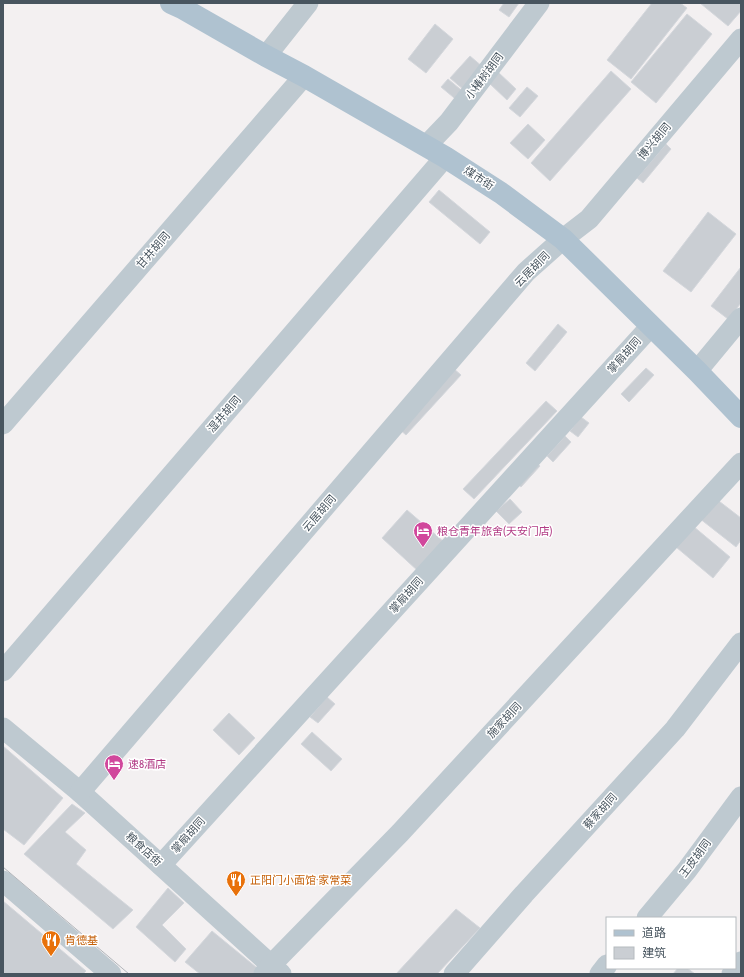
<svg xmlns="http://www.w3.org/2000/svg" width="744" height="977" font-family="'Asap Condensed','Noto Sans SC',sans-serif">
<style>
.building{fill:#caced3;stroke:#d4d7dc}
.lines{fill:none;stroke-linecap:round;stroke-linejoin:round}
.minor{stroke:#bec9d0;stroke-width:21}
.major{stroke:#afc2d0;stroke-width:22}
.tram{stroke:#b2b6bb;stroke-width:1}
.labels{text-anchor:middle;stroke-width:3;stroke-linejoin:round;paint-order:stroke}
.street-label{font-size:11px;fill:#48555f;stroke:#fff}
.hotel-label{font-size:11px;fill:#b23c85;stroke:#fff;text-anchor:start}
.food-label{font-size:11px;fill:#c56008;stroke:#fff;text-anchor:start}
</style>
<rect width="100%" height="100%" fill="#f3f0f1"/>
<!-- building -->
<g class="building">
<polygon points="504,3 519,3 509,17 499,10"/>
<polygon points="652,3 680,3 687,8 631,79 607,60"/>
<polygon points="700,3 741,3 741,11 728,26"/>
<polygon points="687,14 712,34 656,103 631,82"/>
<polygon points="435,24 453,39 426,73 408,59"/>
<polygon points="470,56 484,68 464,90 450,78"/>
<polygon points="611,71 631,89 550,181 531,163"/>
<polygon points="498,72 516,89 507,100 489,83"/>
<polygon points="448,79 466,94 459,102 441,87"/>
<polygon points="527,87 538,96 520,117 509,108"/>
<polygon points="528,124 545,140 528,159 510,143"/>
<polygon points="666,144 671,149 643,183 637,178"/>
<polygon points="439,190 490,232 480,244 429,202"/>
<polygon points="708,212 736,234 691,292 663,271"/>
<polygon points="741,267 741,303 728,319 711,306"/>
<polygon points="558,324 567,332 535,371 526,363"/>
<polygon points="453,368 461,375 406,435 398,428"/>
<polygon points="646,368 654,375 629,402 621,394"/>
<polygon points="546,401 557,411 474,499 463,489"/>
<polygon points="581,417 589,423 578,437 570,431"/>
<polygon points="565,436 571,442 553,462 547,456"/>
<polygon points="535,462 540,466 521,487 516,483"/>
<polygon points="715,498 741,518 741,540 736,547 699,518"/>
<polygon points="510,499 522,512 509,524 496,511"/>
<polygon points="407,510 444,542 418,571 382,538"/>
<polygon points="693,526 730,557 713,578 676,547"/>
<polygon points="327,697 335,704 318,723 310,717"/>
<polygon points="229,713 255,738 239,755 213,730"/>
<polygon points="312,732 342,759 331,771 301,744"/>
<polygon points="3,746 63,798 24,845 3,829"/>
<polygon points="72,804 85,813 65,832 86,850 76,864 133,910 113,929 24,854"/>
<polygon points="168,888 184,903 162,925 186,949 175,962 136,927"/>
<polygon points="3,901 86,971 83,974 3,974"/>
<polygon points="456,909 480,928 437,974 396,974"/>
<polygon points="212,931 262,972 260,974 200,974 185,962"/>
<polygon points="678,968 687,968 695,974 673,974"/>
</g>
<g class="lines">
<!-- minor -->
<g class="minor">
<polyline points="266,56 308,3"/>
<polyline points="426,146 449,122 539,3"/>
<polyline points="697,371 741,318"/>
<polyline points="3,424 304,76"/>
<polyline points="3,671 445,157"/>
<polyline points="3,728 80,792 281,974"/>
<polyline points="80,792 526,272 563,239 589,219 741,39"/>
<polyline points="161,865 651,326"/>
<polyline points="3,881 111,974"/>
<polyline points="647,918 687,870 741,797"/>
<polyline points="264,974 272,964 400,833 741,463"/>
<polyline points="454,974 524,894 675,729 741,643"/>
<polyline points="600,974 607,965"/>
<polyline points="732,974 741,962"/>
</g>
<!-- major -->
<polyline class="major" points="171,3 182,8 266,56 304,76 445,157 501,193 563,239 697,371 741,417"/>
<!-- tram -->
<polyline class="tram" points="3,867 129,974"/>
</g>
<!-- icons -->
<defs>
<symbol id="hotel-pin" viewBox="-11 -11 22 30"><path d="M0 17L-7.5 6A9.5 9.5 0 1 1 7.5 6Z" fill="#d1479c" stroke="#fff"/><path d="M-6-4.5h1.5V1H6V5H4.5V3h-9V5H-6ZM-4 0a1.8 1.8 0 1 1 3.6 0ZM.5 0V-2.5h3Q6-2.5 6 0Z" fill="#fff"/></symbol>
<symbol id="restaurant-pin" viewBox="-11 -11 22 30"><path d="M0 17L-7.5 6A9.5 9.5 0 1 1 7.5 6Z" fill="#e8710a" stroke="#fff"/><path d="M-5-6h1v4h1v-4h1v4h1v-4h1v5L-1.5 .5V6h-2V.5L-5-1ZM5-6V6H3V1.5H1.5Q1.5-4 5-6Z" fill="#fff"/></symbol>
</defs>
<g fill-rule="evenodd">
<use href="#hotel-pin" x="412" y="520" width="22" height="30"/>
<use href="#hotel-pin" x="103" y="753" width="22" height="30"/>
<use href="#restaurant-pin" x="225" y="869" width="22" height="30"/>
<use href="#restaurant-pin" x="40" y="929" width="22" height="30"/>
</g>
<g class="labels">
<!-- street labels -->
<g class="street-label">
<text transform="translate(484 76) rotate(-53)" y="4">小椿树胡同</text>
<text transform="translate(654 141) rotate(-50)" y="4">博兴胡同</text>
<text transform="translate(479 178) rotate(33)" y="4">煤市街</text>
<text transform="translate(153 250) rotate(-49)" y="4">甘井胡同</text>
<text transform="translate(532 269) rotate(-45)" y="4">云居胡同</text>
<text transform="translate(624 355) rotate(-48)" y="4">掌扇胡同</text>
<text transform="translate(224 414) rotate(-49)" y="4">湿井胡同</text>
<text transform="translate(319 513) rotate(-49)" y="4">云居胡同</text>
<text transform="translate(406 595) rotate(-48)" y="4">掌扇胡同</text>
<text transform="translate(504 720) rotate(-47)" y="4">施家胡同</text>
<text transform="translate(600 811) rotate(-48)" y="4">蔡家胡同</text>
<text transform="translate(188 835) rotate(-48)" y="4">掌扇胡同</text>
<text transform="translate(144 849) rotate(42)" y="4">粮食店街</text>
<text transform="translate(695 858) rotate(-53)" y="4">王皮胡同</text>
</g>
<!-- hotel labels -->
<g class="hotel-label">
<text x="437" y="535">粮仓青年旅舍(天安门店)</text>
<text x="128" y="768">速8酒店</text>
</g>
<!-- food labels -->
<g class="food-label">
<text x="250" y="884">正阳门小面馆·家常菜</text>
<text x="65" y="944">肯德基</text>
</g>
</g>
<!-- border -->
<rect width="744" height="977" fill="none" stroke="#48555f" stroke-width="8"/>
<!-- legend -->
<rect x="606" y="917" width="130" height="52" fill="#ffffff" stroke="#b6bbbf"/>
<rect x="614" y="930" width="20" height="6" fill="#afc2d0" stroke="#b6bbbf"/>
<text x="642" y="937" font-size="12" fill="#48555f">道路</text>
<rect x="614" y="947" width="20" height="12" fill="#caced3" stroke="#b6bbbf"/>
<text x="642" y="957" font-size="12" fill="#48555f">建筑</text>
</svg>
